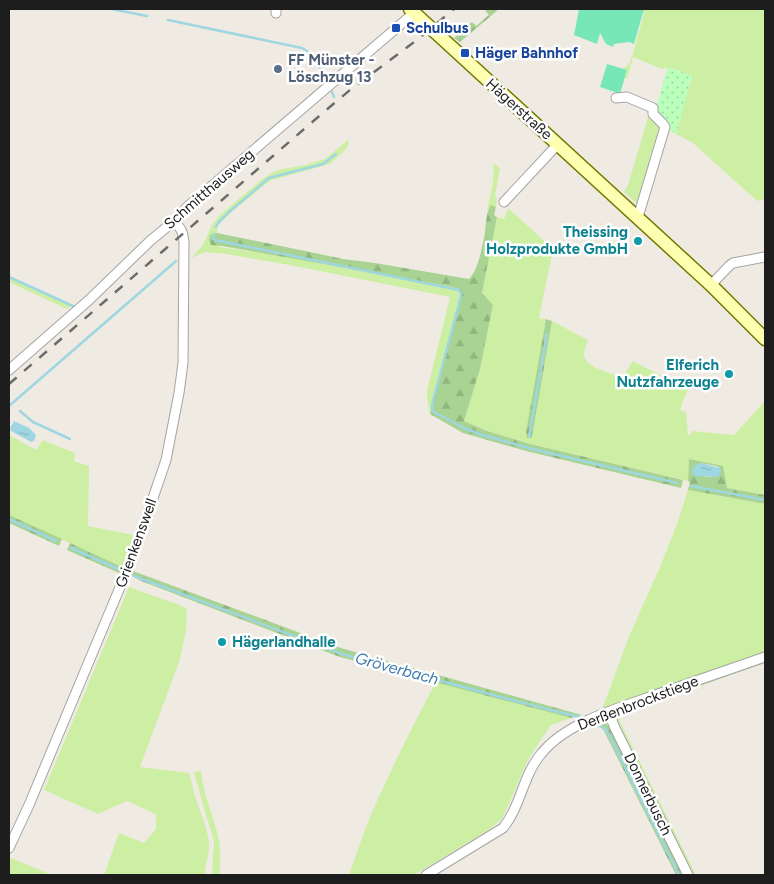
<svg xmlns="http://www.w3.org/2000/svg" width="774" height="884" font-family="Figtree,sans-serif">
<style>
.grass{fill:#ccefa3}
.forest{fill:url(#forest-firs);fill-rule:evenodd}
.park{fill:url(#park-dots)}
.pitch{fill:#78e7b7}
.water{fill:url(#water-ripples)}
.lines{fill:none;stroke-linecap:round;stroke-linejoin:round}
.stream{stroke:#9ed6e2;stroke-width:2.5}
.street-casing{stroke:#a4a4a4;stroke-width:11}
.secondary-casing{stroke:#727900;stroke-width:15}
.street{stroke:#fff;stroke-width:9}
.secondary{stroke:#ffffb1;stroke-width:12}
.rail{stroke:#6b6b6b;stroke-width:2.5;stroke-dasharray:10 10;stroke-linecap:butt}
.transit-dot{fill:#1a4fb4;stroke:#fff;stroke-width:2}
.service-dot{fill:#5c6f8a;stroke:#fff;stroke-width:2}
.culture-dot{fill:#0f9aa8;stroke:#fff;stroke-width:2}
.labels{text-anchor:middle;stroke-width:5;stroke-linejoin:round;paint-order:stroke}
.transit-label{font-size:15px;font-weight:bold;fill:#164399;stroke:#fff;text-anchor:start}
.service-label{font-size:15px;font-weight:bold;fill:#4e5e75;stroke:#fff;text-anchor:start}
.street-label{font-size:15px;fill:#1d1d1d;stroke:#fff}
.culture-label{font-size:15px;font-weight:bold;fill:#0d838f;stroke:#fff;text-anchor:end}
.water-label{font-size:16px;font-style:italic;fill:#3f7bae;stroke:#fff}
</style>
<defs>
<pattern id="forest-firs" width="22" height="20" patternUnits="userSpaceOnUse" patternTransform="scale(1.25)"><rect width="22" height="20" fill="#a9d393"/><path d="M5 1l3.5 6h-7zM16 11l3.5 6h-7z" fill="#91b57e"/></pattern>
<pattern id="park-dots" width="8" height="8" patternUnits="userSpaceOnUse" patternTransform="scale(1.25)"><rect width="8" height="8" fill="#baffbc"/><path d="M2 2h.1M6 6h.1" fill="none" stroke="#9fdaa1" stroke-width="1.8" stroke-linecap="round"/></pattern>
<pattern id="water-ripples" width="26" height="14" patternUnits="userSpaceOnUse" patternTransform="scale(1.25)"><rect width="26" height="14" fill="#9ed6e2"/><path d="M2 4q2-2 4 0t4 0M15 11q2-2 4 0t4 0" fill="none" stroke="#88b7c1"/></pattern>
</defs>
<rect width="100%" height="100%" fill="#f0ebe2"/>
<!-- grass -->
<g class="grass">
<path d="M644,9H765V199L757,201L693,143L676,134L692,76L668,67L662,69L633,57L627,79L625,78L627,70L622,68C628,66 631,63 631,57H632L644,13H643Z"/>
<polygon points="649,114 663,127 640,207 624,192 628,185"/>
<polygon points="349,139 348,146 343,152 330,164 272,180 267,183 229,214 217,226 217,233 213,233 219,247 289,257 448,286 459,289 462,293 430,414 427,398 427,391 450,297 300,267 227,254 205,252 191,258 203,245 212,225 219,216 261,180 273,172 278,170 305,165 325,159"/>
<path d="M493,163L500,168L495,196L497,199L496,207L494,206L489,209L487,216C488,198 496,182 493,163Z"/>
<path d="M508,208L553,249L539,318L546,319L536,380L532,437L552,321L588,340C586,345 584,350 584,356C586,367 613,375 623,376L633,361L688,390L683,401L680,410L686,412L688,435H690L692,431L734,435L765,401V495L727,488L722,466L689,459L688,481L530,444L487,431L464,421L480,369L493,305L482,293L497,217L504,219Z"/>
<polygon points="9,278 71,306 67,309 9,282"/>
<polygon points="9,435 36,450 43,440 75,453 74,461 89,466 88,526 134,535 122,567 9,515"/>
<polygon points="688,490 765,504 765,655 600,711 603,707 630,634 660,567 677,524"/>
<path d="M129,587L182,606L187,610L186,630L180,659L140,767L189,773C191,780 193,788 195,796C200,812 208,828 209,844C210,855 204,866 205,875H104L119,833L144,843L156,829V814L127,801L98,814L44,790Z"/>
<path d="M765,660V663L622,714L620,716V722L696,875H691L620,732C617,724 613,719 618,711Z"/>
<path d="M436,682L571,718L551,725L536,747L528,760L502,819L487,831L414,875H349C356,856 362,836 370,817C390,771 412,727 436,682Z"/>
<path d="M201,771C203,795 214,816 219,840C221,851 220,864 220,875H212L214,842L212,834L205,812L194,772Z"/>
<polygon points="11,858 52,875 9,875 9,862"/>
</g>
<!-- forest -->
<g class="forest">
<polygon points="484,9 499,9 460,42 454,38 472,22 476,26 489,15"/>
<path d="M491,205L496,207L494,215L497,217L482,293L493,305L480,369L464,421L487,431L530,444L683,480L681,488L526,451L463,433L430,414L462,293L459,289L448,286L222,246L211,245L209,240L210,235L217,233L315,253L343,259L375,263L469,279C479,269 482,246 485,233C486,223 486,213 491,205Z"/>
<polygon points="546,319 552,321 532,437 531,438 527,438 526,432"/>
<path d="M689,459L723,466L727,488L765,495V504L688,490L690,482L688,481ZM701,463L716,466L720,468L712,477L702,476Z"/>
<polygon points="9,515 62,539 59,546 9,523"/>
<polygon points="70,543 122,567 119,573 67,550"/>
<polygon points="133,571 341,648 582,715 571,718 340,657 141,581 132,576 131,573"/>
<polygon points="600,719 609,726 683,875 676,875 603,729 594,725 598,720"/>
</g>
<!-- park -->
<polygon class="park" points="668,67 692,76 676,134 667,129 659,117 656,107"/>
<!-- pitch -->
<g class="pitch">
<polygon points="579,9 644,9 634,44 629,42 614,44 613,47 606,44 600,33 597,44 574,35"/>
<polygon points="607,64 627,70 620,94 600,87"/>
</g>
<!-- water -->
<g class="water">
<polygon points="14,421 29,428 36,435 34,441 31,442 11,431 10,429"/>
<polygon points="701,463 720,468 721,472 718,477 702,476 697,477 694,475 692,471 695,465"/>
</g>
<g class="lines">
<!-- stream -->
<g class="stream">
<polyline points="111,9 147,16"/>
<path d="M168,20L302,48C314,54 318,65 324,76"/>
<polyline points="332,92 334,97"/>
<polyline points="216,227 218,223 229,212 269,178 323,164 336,154"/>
<polyline points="214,234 213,239 215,240 459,290 461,293 461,296 432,405 432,408 434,412 464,428 479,434 532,449 677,483"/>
<polyline points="9,277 73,306"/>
<polyline points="9,406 176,261"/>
<polyline points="20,411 33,422 70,439"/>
<polyline points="529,437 547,334"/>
<polyline points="691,486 765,500"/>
<polyline points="9,519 56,541"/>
<polyline points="71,548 118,569"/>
<polyline points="134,576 342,654 500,697 579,717"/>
<polyline points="596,723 605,729 609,735 679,875"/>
</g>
<defs>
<g id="street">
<polyline points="276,13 276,9"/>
<polyline points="616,98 627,97 653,108 653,114 663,124 665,127 638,217"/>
<polyline points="504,202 558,144"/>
<polyline points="711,285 729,266 733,263 765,257"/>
<polyline points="9,370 89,300 150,241 168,226 174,224 186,208 414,13"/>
<polyline points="609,712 614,726 688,875"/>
<path d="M9,848L29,805L123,580L138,542L166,460L179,393L183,363L184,242C183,235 182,226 174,224"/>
<path d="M426,875L503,828C521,806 523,775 541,754C567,721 623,707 661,693C696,681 731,669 765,657"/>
</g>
<polyline id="secondary" points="410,9 711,285 765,339"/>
</defs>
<!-- street casing -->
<use href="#street" class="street-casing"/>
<!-- secondary casing -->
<use href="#secondary" class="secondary-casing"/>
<!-- street -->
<use href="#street" class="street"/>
<!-- secondary -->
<use href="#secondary" class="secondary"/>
<!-- rail -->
<polyline class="rail" points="9,384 325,111 350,90 418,39 454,9"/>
</g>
<!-- markers -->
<g class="transit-dot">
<rect x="391" y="23" width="10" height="10" rx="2.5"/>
<rect x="460" y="48" width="10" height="10" rx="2.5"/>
</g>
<circle class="service-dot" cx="278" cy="69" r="5"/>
<g class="culture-dot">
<circle cx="638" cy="241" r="5"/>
<circle cx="729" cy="374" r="5"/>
<circle cx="222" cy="642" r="5"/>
</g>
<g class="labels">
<!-- transit labels -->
<g class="transit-label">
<text x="406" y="33">Schulbus</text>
<text x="475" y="58">Häger Bahnhof</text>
</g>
<!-- service labels -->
<g class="service-label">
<text x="288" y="65">FF Münster -<tspan x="288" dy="17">Löschzug 13</tspan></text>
</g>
<!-- street labels -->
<g class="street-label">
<text transform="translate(519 109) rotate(42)" y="5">Hägerstraße</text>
<text transform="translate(209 189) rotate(-41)" y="5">Schmitthausweg</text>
<text transform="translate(136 543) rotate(-70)" y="5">Grienkenswell</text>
<text transform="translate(638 703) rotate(-21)" y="5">Derßenbrockstiege</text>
<text transform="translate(648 794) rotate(64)" y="5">Donnerbusch</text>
</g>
<!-- culture labels -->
<g class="culture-label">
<text x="628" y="237">Theissing<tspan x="628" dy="17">Holzprodukte GmbH</tspan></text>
<text x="719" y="370">Elferich<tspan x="719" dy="17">Nutzfahrzeuge</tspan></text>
<text x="232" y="647" text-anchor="start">Hägerlandhalle</text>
</g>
<!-- water labels -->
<g class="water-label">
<text transform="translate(397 668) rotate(15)" y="6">Gröverbach</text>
</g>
</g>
<!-- border -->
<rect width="774" height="884" fill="none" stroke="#1d1d1d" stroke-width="20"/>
</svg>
